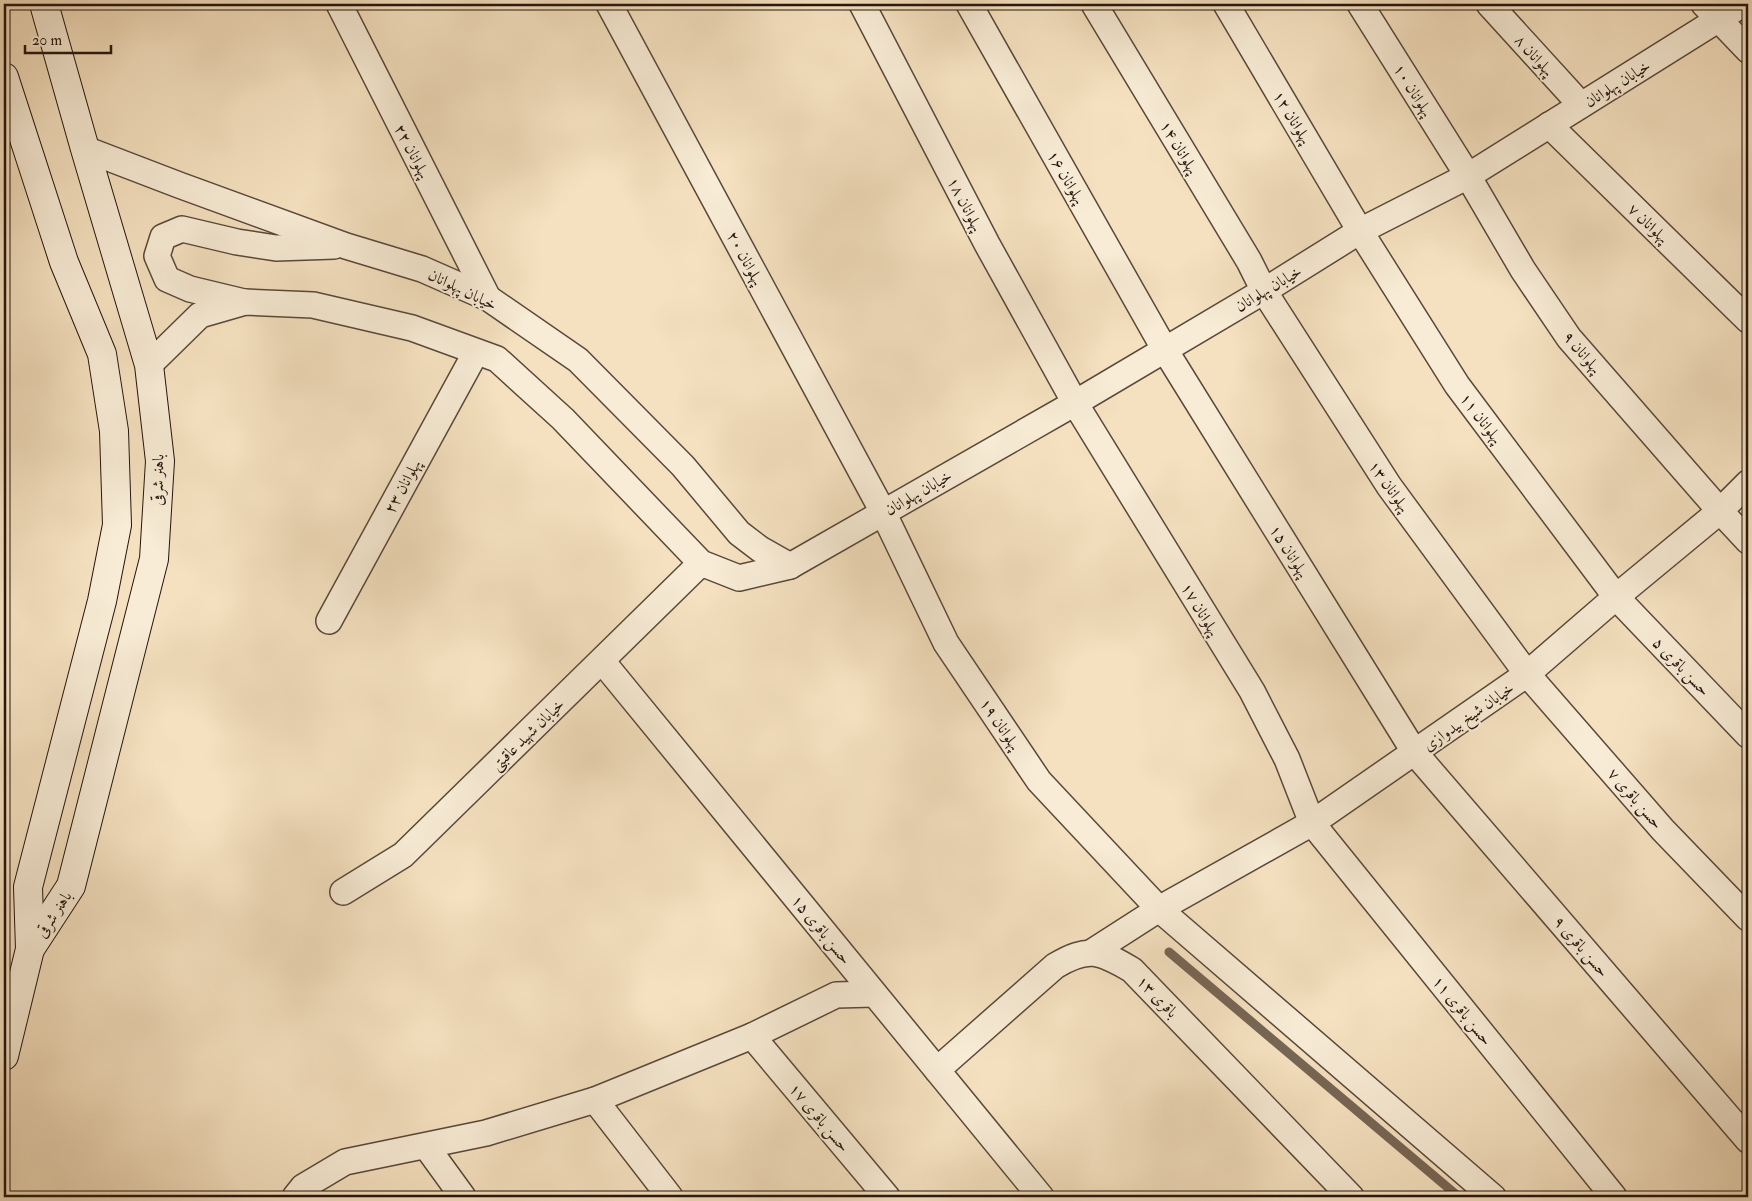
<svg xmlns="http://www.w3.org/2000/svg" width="1752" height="1201" font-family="'IM FELL Double Pica',Amiri,serif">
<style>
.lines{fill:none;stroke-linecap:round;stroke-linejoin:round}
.stream{stroke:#765;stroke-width:9}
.street-casing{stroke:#59483b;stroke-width:28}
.secondary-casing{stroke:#25150f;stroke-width:30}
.street{stroke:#f8ecd6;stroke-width:25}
.secondary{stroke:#f8ecd6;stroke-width:28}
.labels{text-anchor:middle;stroke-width:4;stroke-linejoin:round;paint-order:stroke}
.street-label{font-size:16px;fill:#25150f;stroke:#f8ecd6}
</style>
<rect width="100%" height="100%" fill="#f5e1c0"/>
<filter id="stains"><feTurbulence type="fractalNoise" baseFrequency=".004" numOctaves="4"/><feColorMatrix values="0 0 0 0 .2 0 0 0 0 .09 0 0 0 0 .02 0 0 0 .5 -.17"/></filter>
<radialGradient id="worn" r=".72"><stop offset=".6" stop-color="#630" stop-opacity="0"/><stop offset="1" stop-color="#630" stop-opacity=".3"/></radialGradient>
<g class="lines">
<!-- stream -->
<polyline class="stream" points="1169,952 1459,1197"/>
<defs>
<g id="street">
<polyline points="339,4 488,298"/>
<polyline points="609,4 883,512 946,643 1039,781 1159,909 1493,1197"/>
<polyline points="862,4 987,244 1075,403 1252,691 1287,759 1312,823 1614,1197"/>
<polyline points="969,4 1165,350 1415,753 1748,1140"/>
<polyline points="1094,4 1249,261 1264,291 1389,486 1527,674 1663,830 1748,918"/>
<polyline points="1226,4 1360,231 1457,385 1616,597 1748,735"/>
<polyline points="1360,4 1468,176 1523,270 1569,338 1720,511 1748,541"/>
<polyline points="1489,4 1581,105"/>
<polyline points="1704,4 1748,50"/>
<polyline points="1549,125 1748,320"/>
<polyline points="85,149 179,185 346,246 422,269 488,298 578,360 683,466 739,533 760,549 790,566"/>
<polyline points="244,302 190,289 167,279 157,256 163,237 182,229 237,242 276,248 334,246"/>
<polyline points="149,365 200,315 245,302 313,305 412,328 497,359 563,419 701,563 739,578 790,566 1075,403 1264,291 1360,231 1468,176 1743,4"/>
<polyline points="329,621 476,352"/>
<polyline points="602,661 1041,1197"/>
<polyline points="343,892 403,855 701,563"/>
<polyline points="1092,952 1159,909 1312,823 1527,674 1616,597 1720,511 1748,483"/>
<polyline points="752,1036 887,1197"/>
<path d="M937,1070L1055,966C1088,946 1100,951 1132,970L1351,1197"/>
<polyline points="595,1100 670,1197"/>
<polyline points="426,1146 463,1197"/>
<polyline points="295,1197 303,1187 345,1162 486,1133 595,1100 752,1036 836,995 874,994"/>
</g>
<g id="secondary">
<polyline points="4,77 64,262 102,354 114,431 117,525 102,601 28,887 30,949 4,1056"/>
<polyline points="30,949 71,886 154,559 160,461 149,365 85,149 44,4"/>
</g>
</defs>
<!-- street casing -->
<use href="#street" class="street-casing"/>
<!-- secondary casing -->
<use href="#secondary" class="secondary-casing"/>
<!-- street -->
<use href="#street" class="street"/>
<!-- secondary -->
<use href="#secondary" class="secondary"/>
</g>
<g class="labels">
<!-- street labels -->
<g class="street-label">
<text transform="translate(1535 55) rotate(48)" y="6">پهلوانان ۸</text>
<text transform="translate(1617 83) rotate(-32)" y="6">خیابان پهلوانان</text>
<text transform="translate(1414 90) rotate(58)" y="6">پهلوانان ۱۰</text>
<text transform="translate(1293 117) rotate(59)" y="6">پهلوانان ۱۲</text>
<text transform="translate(1180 147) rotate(59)" y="6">پهلوانان ۱۴</text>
<text transform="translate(413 151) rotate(63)" y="6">پهلوانان ۲۲</text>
<text transform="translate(1067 177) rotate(60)" y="6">پهلوانان ۱۶</text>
<text transform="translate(966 204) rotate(63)" y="6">پهلوانان ۱۸</text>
<text transform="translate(1649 223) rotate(44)" y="6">پهلوانان ۷</text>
<text transform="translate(746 258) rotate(62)" y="6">پهلوانان ۲۰</text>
<text transform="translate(1268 288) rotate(-31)" y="6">خیابان پهلوانان</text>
<text transform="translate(463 289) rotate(26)" y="6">خیابان پهلوانان</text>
<text transform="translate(1583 352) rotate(50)" y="6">پهلوانان ۹</text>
<text transform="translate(1482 418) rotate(53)" y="6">پهلوانان ۱۱</text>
<text transform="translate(157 480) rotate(-89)" y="6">باهنر شرقی</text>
<text transform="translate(402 486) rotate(-61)" y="6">پهلوانان ۲۳</text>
<text transform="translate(1390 486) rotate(55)" y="6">پهلوانان ۱۳</text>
<text transform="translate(918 492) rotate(-30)" y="6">خیابان پهلوانان</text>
<text transform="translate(1290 551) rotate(58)" y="6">پهلوانان ۱۵</text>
<text transform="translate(1201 609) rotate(59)" y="6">پهلوانان ۱۷</text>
<text transform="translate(1682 666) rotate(46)" y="6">حسن باقری ۵</text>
<text transform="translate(1468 716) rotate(-35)" y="6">خیابان شیخ بیدوازی</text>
<text transform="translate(1001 724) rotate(56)" y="6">پهلوانان ۱۹</text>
<text transform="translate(527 734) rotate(-44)" y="6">خیابان شهید عاقبتی</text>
<text transform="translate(1636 798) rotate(49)" y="6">حسن باقری ۷</text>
<text transform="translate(53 914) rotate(-57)" y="6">باهنر شرقی</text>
<text transform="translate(822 929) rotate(51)" y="6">حسن باقری ۱۵</text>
<text transform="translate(1582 946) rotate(49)" y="6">حسن باقری ۹</text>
<text transform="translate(1158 996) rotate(46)" y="6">باقری ۱۳</text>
<text transform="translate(1463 1010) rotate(51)" y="6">حسن باقری ۱۱</text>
<text transform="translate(820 1117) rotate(50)" y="6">حسن باقری ۱۷</text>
</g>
</g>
<!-- margin -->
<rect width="1752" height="1201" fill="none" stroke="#f5e1c0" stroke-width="20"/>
<rect x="5" y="5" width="1742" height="1191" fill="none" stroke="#25150f" stroke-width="2.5"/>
<rect x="10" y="10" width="1732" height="1181" fill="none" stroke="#25150f"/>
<!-- scale -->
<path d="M25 45v8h86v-8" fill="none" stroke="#25150f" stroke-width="2.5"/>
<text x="32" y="45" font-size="15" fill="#25150f" stroke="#f8ecd6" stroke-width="4" paint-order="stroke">20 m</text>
<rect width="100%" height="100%" filter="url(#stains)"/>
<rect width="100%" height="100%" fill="url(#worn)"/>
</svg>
